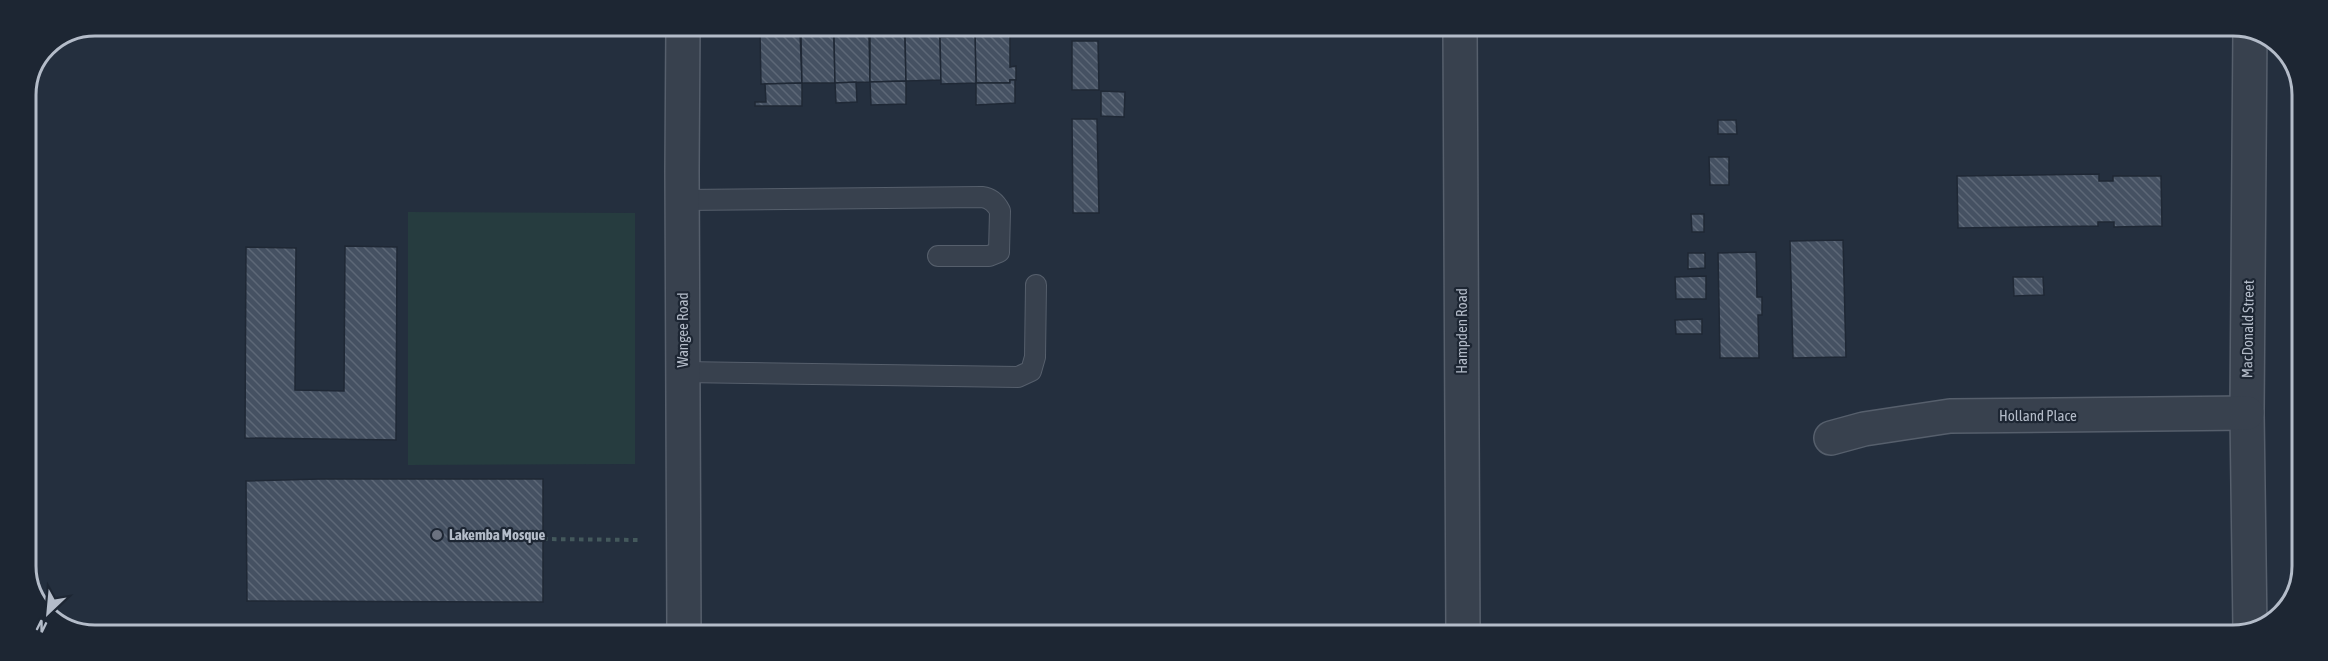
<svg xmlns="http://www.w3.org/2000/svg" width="2328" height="661" font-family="'Asap Condensed',sans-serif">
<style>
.grass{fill:#263c3f}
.building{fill:url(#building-back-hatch);stroke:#1f2835;stroke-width:1.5}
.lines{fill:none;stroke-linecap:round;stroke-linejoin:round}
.lane-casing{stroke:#565f6c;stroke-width:22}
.street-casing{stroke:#565f6c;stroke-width:36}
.path{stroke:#44595c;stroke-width:4;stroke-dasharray:4.5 4.5;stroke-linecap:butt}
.lane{stroke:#38414e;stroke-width:20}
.street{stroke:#38414e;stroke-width:33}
.worship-dot{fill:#6b7280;stroke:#1d2633;stroke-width:2}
.labels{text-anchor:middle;stroke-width:4.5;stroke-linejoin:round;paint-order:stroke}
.street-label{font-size:15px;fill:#b4bcc9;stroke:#1d2633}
.poi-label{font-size:15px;font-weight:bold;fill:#b4bcc9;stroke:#1d2633;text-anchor:start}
.rim{fill:none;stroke:#b4bcc9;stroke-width:3}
</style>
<defs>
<pattern id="building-back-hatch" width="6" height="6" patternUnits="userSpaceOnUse" patternTransform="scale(1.5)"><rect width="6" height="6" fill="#455162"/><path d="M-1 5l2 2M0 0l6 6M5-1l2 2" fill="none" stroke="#5d6877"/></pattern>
</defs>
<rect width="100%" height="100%" fill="#242f3e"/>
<!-- grass -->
<polygon class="grass" points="408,212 635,213 635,464 408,465"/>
<!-- building -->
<g class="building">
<polygon points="800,32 802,83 761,84 760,33"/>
<polygon points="834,35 835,83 802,83 801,36"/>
<polygon points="869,35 870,82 835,83 834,36"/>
<polygon points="905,35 906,81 870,82 870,36"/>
<polygon points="905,35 940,35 941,80 906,81"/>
<polygon points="1010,35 1010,67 1016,66 1016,80 1010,80 1010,83 976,83 975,36"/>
<polygon points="975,36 976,83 941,84 940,37"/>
<polygon points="1072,41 1098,41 1099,90 1072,90"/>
<polygon points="1010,80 1015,80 1015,103 976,105 976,83 1010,83"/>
<polygon points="906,81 906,104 871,105 870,82"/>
<polygon points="856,82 857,102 836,103 835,83"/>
<polygon points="802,83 802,106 755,106 755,102 766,102 765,84"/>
<polygon points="1101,91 1125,92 1124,117 1101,116"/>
<polygon points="1072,119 1097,119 1099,213 1073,213"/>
<polygon points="1718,120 1736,120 1737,134 1718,134"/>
<polygon points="1709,157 1729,157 1729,185 1710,185"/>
<polygon points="2099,174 2099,181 2113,181 2113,176 2161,176 2162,226 2114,227 2114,222 2098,222 2098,226 1958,228 1957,176"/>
<polygon points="1691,214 1704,214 1704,232 1692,232"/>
<polygon points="1843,240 1846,357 1793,358 1790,241"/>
<polygon points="345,246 397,247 396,440 245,438 246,247 296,248 295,390 344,391"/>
<polygon points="1756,252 1757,297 1762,297 1762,315 1758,315 1759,358 1720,358 1718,253"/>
<polygon points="1688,253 1705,253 1705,268 1688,269"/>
<polygon points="1706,276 1706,299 1676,299 1675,277"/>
<polygon points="2013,277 2043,277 2044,295 2014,296"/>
<polygon points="1702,319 1702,334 1676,334 1675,320"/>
<polygon points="320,479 543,479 543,602 247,601 246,481"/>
</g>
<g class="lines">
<defs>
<g id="lane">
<path d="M682,200L982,197C991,198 996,203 1000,211L999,252L989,256H938"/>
<polyline points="683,372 1018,377 1031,371 1035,357 1036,285"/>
</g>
<g id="street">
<polyline points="683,26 682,171 684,634"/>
<polyline points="1460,27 1463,635"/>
<polyline points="2250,28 2247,413 2250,630"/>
<polyline points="1831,438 1864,429 1950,416 2247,413"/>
</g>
</defs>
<!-- lane casing -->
<use href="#lane" class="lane-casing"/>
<!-- street casing -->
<use href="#street" class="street-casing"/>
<!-- path -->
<polyline class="path" points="543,539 639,540"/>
<!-- lane -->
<use href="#lane" class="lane"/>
<!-- street -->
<use href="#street" class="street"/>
</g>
<!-- markers -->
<circle class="worship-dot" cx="437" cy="535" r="6"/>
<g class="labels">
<!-- street labels -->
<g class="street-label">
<text transform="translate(2248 329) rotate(-89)" y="5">MacDonald Street</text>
<text transform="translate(683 330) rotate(-90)" y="5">Wangee Road</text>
<text transform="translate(1462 331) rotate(-90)" y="5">Hampden Road</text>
<text x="2038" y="421">Holland Place</text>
</g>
<!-- poi labels -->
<g class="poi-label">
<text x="449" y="540">Lakemba Mosque</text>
</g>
</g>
<!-- crop -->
<path d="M0 0H2328V661H0ZM95 36H2233A59 59 0 0 1 2292 95V566A59 59 0 0 1 2233 625H95A59 59 0 0 1 36 566V95A59 59 0 0 1 95 36Z" fill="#1d2633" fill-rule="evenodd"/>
<path class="rim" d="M95 36H2233A59 59 0 0 1 2292 95V566A59 59 0 0 1 2233 625H95A59 59 0 0 1 36 566V95A59 59 0 0 1 95 36Z"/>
<!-- north arrow -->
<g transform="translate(48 613) rotate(206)" stroke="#1d2633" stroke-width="4.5" paint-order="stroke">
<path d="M0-4.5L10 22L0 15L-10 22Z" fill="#b4bcc9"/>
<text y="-9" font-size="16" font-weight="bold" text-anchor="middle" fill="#b4bcc9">N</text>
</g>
</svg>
